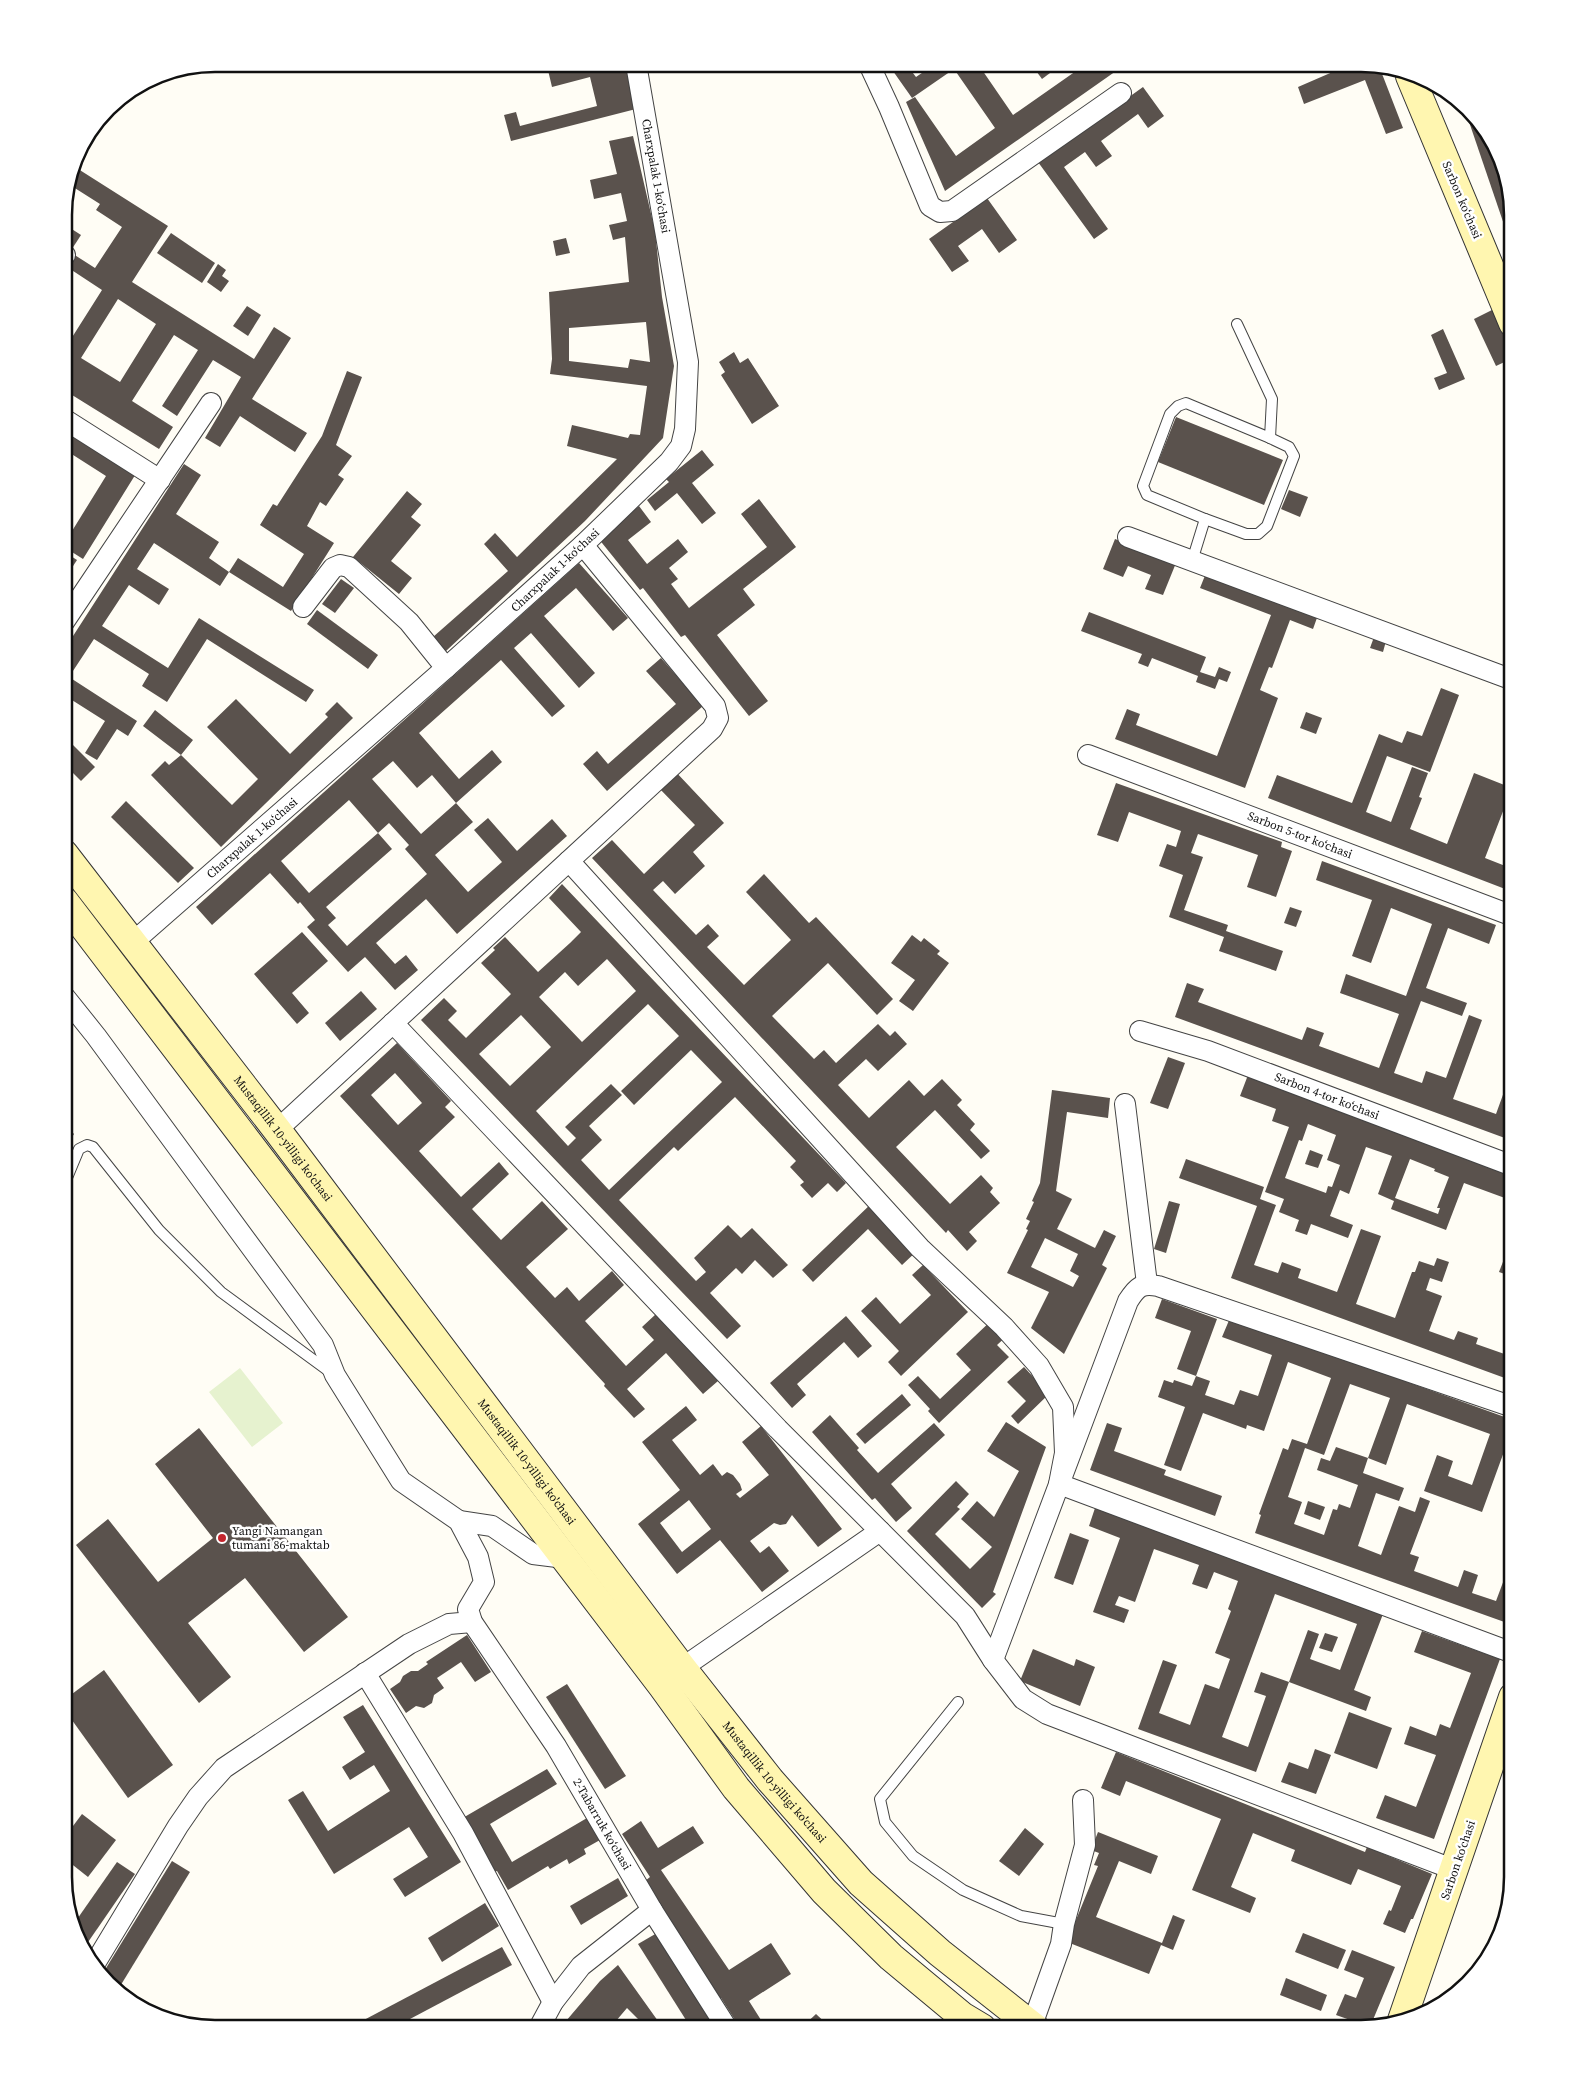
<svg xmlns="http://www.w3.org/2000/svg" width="1577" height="2092" font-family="'Source Serif 4',serif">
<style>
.pitch{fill:#e6f2cf}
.building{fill:#5a524d;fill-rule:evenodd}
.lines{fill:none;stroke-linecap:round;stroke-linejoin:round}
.lane-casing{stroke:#444;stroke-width:12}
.street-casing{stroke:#444;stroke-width:22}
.secondary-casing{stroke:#333;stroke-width:30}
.lane{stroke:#fff;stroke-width:10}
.street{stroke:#fff;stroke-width:20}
.secondary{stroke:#fff6b0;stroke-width:28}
.poi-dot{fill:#c4262e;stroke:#fff;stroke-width:2}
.labels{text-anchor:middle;stroke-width:5;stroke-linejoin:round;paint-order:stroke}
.street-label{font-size:12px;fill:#111;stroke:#fff}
.poi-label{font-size:12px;fill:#111;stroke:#fff;text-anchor:start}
.rim{fill:none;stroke:#111;stroke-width:2.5}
</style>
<rect width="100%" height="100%" fill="#fffdf5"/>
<!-- pitch -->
<polygon class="pitch" points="240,1368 283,1423 252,1447 209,1392"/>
<!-- building -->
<g class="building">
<polygon points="557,64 625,64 636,109 511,141 504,115 516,112 520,126 597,106 590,77 552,87 547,66"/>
<polygon points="888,64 906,64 916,77 935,64 978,64 1013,115 1086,64 1126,64 945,191 906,102 915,97 956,156 995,128 954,69 912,98"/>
<polygon points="1031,64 1062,64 1042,79"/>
<polygon points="1351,64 1371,64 1379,66 1403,128 1386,134 1365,80 1304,104 1298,87"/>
<polygon points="1143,87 1164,116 1148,128 1138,114 1101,141 1112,156 1096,167 1085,152 1064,167 1108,229 1094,239 1038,162"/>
<polygon points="1465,110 1488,132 1508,176 1513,216 1513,251"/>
<path d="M633,136L655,231L662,297L674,366L663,438L585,521L446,651L433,637L508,571L484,544L495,533L517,557L617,459L567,446L572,425L628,438L630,434L640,435L647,386L550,374L552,359L549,292L629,282L625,237L613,240L609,225L627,221L621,193L594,199L590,180L617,174L609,141ZM646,322L650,362L630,359L628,368L569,361V328Z"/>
<path d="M75,167L168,226L132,282L254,359L274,327L291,338L252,399L307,433L295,452L240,416L220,447L205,438L241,377L213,360L177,416L162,406L198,350L174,335L132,401L173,427L159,449L64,390V350L102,290L64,265V261L70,252L95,268L122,227L96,210L100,204L70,185ZM118,299L156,324L120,382L81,358Z"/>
<polygon points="987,198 1017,240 999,253 982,229 958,246 969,261 952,272 929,239"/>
<polygon points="64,224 81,235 70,252 64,248"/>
<polygon points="171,233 215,263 202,283 157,253"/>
<polygon points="566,238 570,253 556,256 553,241"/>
<polygon points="218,264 226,270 222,276 229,281 221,292 207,282"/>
<polygon points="247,306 261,315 248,336 233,326"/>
<polygon points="1492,310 1513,355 1513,358 1496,366 1474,319"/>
<polygon points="1443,329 1465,379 1439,390 1434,378 1447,373 1431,335"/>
<polygon points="734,352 740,363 748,358 779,406 752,424 721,375 725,372 719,362"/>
<polygon points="347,371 362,377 336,445 352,456 338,475 344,479 326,506 320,502 307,526 334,543 291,611 229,572 220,586 154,543 137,569 169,589 159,605 129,585 102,626 168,668 199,618 314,690 306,702 207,639 167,702 142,686 149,674 94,639 69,677 137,721 128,736 117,729 97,760 85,753 105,721 64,695 64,650 184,464 201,475 176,514 219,542 209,558 229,572 238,558 283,587 304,554 260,525 273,504 277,506 322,436"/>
<polygon points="1176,417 1283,460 1264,505 1158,462"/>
<polygon points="64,427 137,472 83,559 64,547 64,544 106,476 70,453 64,462"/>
<polygon points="702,450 714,465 692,483 716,513 702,524 677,493 655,511 647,500 669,482 666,479"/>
<polygon points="1289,490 1308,497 1300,517 1281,509"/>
<polygon points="407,491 422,504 411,517 421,525 391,561 412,578 399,594 353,557"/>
<polygon points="759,499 796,547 743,589 755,605 717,635 768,701 749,716 685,635 681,637 643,588 640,590 598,538 639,506 651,522 628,540 647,564 678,539 688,552 669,568 678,579 671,584 689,608 767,547 741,514"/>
<polygon points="1115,539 1176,563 1163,595 1145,589 1151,575 1128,566 1123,577 1103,569"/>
<polygon points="66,553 77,560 64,580 64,556"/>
<path d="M579,563L628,618L613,631L576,588L544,616L595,673L579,688L531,633L514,648L565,706L552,717L501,660L419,733L459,779L492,750L502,762L456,803L432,775L417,788L393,761L372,779L421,834L456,803L473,822L435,855L468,892L502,862L474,830L488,818L517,851L552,819L567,836L457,934L426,899L376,943L395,964L406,955L418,970L395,990L365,957L348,972L307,927L315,920L300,902L298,904L270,873L212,925L196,907ZM349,800L378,833L309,893L281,861ZM389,823L409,845L405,849L427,874L347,946L328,925L336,918L326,907L392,849L378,833Z"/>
<polygon points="1208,568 1318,615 1313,629 1290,620 1272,668 1269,667 1260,690 1278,698 1245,788 1115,739 1127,709 1140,714 1136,725 1217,756 1271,615 1200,588"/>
<polygon points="341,579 354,588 335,613 322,604"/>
<polygon points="317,610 378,655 368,669 307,624"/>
<polygon points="1089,612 1206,657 1200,672 1215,677 1219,667 1231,672 1227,682 1219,679 1215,689 1196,682 1198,676 1152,658 1148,667 1138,663 1142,654 1081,631"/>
<polygon points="1374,637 1386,641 1383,652 1370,648"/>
<polygon points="661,658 703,706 607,791 583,764 597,751 608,764 676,704 646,671"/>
<polygon points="1441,688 1459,695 1430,772 1387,756 1366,812 1391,822 1412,767 1428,773 1419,797 1422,798 1410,829 1447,844 1474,773 1512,788 1485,858 1513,869 1513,892 1268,798 1277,775 1352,803 1379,734 1402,743 1407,731 1422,736"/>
<polygon points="236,699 290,754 328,717 325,714 337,702 353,718 221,847 151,775 165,761 169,765 181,755 143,726 155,710 193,740 181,755 232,805 258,779 207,727"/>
<polygon points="1306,712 1322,718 1316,734 1300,728"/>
<polygon points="64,736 95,767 81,781 64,764"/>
<polygon points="674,770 724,823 693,852 705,866 675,894 663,881 653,890 696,935 708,924 719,936 707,947 744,985 791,940 746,892 764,874 809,923 816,917 893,999 877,1015 828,963 772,1016 814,1059 824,1050 836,1063 878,1024 890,1036 895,1031 907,1044 878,1071 866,1059 838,1085 869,1118 909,1080 924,1096 942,1079 962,1100 957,1105 975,1124 970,1130 990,1151 981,1159 935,1110 896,1147 950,1204 981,1175 993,1188 990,1192 1000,1203 969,1232 977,1241 967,1251 948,1230 946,1233 592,858 612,840 644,874 695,825 657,786"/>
<polygon points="1116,783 1282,842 1281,847 1292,851 1276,897 1247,887 1258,855 1198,834 1191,853 1203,857 1184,910 1228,925 1226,931 1283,951 1276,971 1219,951 1224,937 1169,917 1183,875 1159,866 1167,844 1176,847 1181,831 1129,812 1118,842 1097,835"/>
<polygon points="126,801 194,868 178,883 111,817"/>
<polygon points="1322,861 1496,925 1489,944 1448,928 1426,988 1467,1003 1462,1016 1421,1001 1394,1073 1422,1083 1426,1071 1446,1078 1469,1015 1482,1020 1453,1099 1496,1114 1513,1067 1513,1141 1175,1017 1187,983 1204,989 1198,1002 1302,1040 1307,1027 1324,1033 1319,1046 1379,1068 1399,1014 1340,993 1346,974 1406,996 1432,924 1391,908 1371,963 1352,956 1372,900 1316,880"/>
<path d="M562,884L846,1183L837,1192L828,1183L812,1198L800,1185L804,1182L790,1167L796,1161L735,1097L678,1151L674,1147L619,1200L696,1281L706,1272L694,1258L728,1225L741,1238L752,1228L788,1265L773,1278L755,1260L742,1274L736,1268L710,1293L741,1326L727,1339L421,1020L444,998L457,1011L448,1020L466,1038L511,994L481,963L495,950L493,948L505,937L538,972L570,943L581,932L549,898ZM607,959L636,991L582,1042L539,997L565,972L578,986ZM648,1004L679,1036L621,1091L634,1105L691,1050L722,1082L609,1190L581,1160L602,1140L589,1126L622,1095L611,1084L565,1127L576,1138L568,1146L536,1111ZM521,1015L551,1047L510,1086L479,1054Z"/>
<polygon points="1290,907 1302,911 1296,927 1284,923"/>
<polygon points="1509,930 1513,931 1513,952 1503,948"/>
<polygon points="302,932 328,961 292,993 309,1013 297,1024 254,974"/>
<polygon points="912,935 921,942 924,938 940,951 937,954 949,963 913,1011 899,1001 915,980 891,963"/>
<polygon points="361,991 377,1009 340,1041 325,1023"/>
<path d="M397,1043L451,1101L445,1107L455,1117L419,1151L461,1197L499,1162L509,1174L472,1209L501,1240L542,1201L568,1229L526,1267L555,1298L567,1287L579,1301L612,1271L624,1285L585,1321L626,1366L654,1340L642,1327L656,1314L718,1381L703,1394L666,1353L627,1389L645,1409L634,1418L604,1386L605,1384L340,1096ZM395,1073L422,1103L398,1125L371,1095Z"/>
<polygon points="1168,1057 1185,1063 1168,1109 1150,1103"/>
<path d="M1248,1075L1513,1174V1201L1464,1183L1446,1230L1391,1209L1394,1201L1378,1194L1392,1156L1366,1147L1349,1194L1340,1190L1330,1216L1353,1225L1348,1238L1311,1224L1307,1235L1295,1231L1299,1220L1279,1212L1284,1199L1265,1192L1289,1127L1272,1121L1276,1109L1240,1096ZM1308,1124L1336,1135L1327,1160L1340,1165L1332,1187L1328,1186L1326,1193L1285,1178L1299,1140L1302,1141ZM1410,1159L1435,1169L1434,1171L1449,1177L1437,1208H1440L1438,1214L1395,1198Z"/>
<path d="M1052,1090L1110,1098L1108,1118L1067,1112L1056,1191L1072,1199L1057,1229L1095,1248L1104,1230L1116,1236L1102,1265L1107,1268L1064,1354L1031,1328L1049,1292L1007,1273L1028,1230L1026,1229L1030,1221L1026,1219L1034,1202L1032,1201L1040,1183ZM1045,1238L1078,1254L1070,1271L1079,1276L1073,1287L1031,1267Z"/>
<polygon points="64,1124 74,1134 64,1150"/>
<polygon points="1310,1150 1323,1155 1318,1168 1305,1164"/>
<polygon points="1186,1159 1264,1187 1260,1199 1276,1205 1254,1265 1278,1273 1282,1262 1301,1269 1298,1278 1337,1292 1361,1229 1381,1236 1356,1304 1395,1318 1412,1272 1415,1272 1419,1261 1434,1266 1437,1258 1449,1262 1442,1282 1430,1278 1426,1290 1442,1296 1429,1331 1454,1340 1458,1331 1478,1338 1476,1344 1513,1357 1513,1381 1231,1278 1257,1206 1179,1178"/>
<polygon points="1169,1201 1180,1204 1166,1253 1154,1249"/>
<polygon points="873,1202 918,1250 902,1265 868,1229 813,1282 802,1270"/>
<polygon points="1513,1236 1513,1277 1499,1272"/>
<polygon points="923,1265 968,1312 901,1376 888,1362 899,1351 861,1311 876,1297 900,1324 931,1295 912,1275"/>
<polygon points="1162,1299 1217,1319 1196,1376 1177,1369 1191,1331 1155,1318"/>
<polygon points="846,1316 872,1346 858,1358 844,1342 797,1384 806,1395 792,1408 770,1383"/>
<polygon points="994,1318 1009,1334 997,1345 1009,1357 939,1423 928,1411 930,1409 908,1385 918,1376 940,1399 971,1370 956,1354"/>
<path d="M1230,1318L1513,1420V1427L1482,1512L1424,1491L1437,1455L1453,1461L1448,1476L1472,1485L1490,1434L1407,1404L1386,1465L1368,1458L1363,1473L1404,1488L1399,1501L1376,1493L1358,1546L1381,1555L1399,1506L1415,1512L1420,1497L1430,1501L1410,1554L1419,1557L1414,1571L1458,1587L1464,1570L1478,1575L1472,1593L1496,1601L1511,1561L1513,1562V1615L1510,1624L1255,1533L1261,1515L1259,1514L1283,1448L1288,1450L1292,1439L1307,1444L1331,1378L1288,1362L1264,1431L1247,1425L1246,1429L1203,1413L1181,1471L1164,1465L1185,1407L1158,1397L1164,1380L1173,1383L1174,1380L1192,1386L1196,1376L1210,1381L1205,1395L1234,1405L1240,1390L1258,1396L1272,1355L1222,1337ZM1350,1384L1390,1398L1368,1458L1336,1447L1330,1461L1321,1458L1317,1470L1358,1485L1350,1508L1339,1504L1337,1510L1333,1509L1324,1535L1294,1524L1302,1502L1288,1497L1305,1448L1324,1455Z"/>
<polygon points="1024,1367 1049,1394 1018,1424 1011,1416 1026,1401 1007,1382"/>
<polygon points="902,1394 911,1405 865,1444 856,1434"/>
<path d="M686,1406L697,1420L672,1440L700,1475L713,1464L722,1476L727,1472L733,1475L740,1484L742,1490L736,1494L740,1498L769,1475L742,1442L761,1426L842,1529L818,1547L792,1515L786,1524L780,1525L774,1523L750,1541L760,1553L769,1546L789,1571L762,1592L720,1540L677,1574L638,1524L680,1490L642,1442ZM689,1500L711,1529L682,1552L660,1523Z"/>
<polygon points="830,1415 859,1448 857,1450 878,1473 934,1423 945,1435 891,1484 912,1508 896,1522 875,1498 872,1500 812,1432"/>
<polygon points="1006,1422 1046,1447 993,1592 996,1594 982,1608 907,1531 956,1481 969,1494 957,1507 960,1509 935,1534 970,1569 992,1547 961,1519 977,1501 994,1517 1019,1471 987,1451"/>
<polygon points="1107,1423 1122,1428 1114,1451 1166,1470 1164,1475 1222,1496 1215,1516 1090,1470"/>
<polygon points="199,1428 348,1617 304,1652 245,1578 188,1623 231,1677 199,1703 76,1545 108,1519 158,1582 213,1538 155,1464"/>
<polygon points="1308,1501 1325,1507 1320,1520 1304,1514"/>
<polygon points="1512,1507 1513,1508 1513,1526 1506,1523"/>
<polygon points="1095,1508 1383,1614 1354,1690 1371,1697 1366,1711 1289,1682 1308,1630 1319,1634 1310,1659 1340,1670 1357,1624 1275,1594 1222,1737 1248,1747 1266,1696 1254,1692 1261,1672 1289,1682 1256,1772 1138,1729 1163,1660 1177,1665 1159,1713 1190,1725 1205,1684 1219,1689 1230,1659 1215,1653 1231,1611 1228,1609 1238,1581 1214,1572 1207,1589 1192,1584 1199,1565 1154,1549 1135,1602 1119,1596 1115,1605 1129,1610 1124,1623 1093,1612 1120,1538 1089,1526"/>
<polygon points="1070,1533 1089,1540 1073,1585 1054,1578"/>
<polygon points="1422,1631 1500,1659 1434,1839 1376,1818 1385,1795 1416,1807 1436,1755 1404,1744 1410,1726 1436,1736 1440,1724 1450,1728 1471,1673 1414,1652"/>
<polygon points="1325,1633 1338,1637 1332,1652 1319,1648"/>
<polygon points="467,1635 491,1672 475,1682 461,1662 437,1678 444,1688 434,1695 432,1703 424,1708 416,1706 406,1713 390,1689 400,1682 403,1676 411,1671 418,1671 428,1664 426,1662"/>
<polygon points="1033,1649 1074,1666 1076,1659 1095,1667 1080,1706 1020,1681"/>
<polygon points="104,1670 173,1765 128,1798 64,1709 64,1700"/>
<polygon points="567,1684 626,1776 605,1789 546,1697"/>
<polygon points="363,1705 461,1862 405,1897 393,1879 428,1857 409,1827 334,1874 288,1800 303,1791 328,1831 390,1791 374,1765 350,1780 342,1767 365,1752 343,1717"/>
<polygon points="1349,1712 1392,1728 1377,1769 1334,1753"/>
<polygon points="1315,1749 1331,1755 1316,1794 1281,1782 1289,1762 1308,1769"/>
<polygon points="1116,1752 1365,1852 1367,1847 1432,1874 1413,1919 1411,1919 1405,1933 1383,1924 1389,1910 1391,1911 1401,1886 1358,1869 1351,1885 1291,1861 1295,1850 1253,1833 1231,1887 1256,1898 1250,1913 1192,1890 1221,1819 1126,1781 1120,1796 1101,1788"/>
<polygon points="547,1769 557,1784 490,1824 512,1862 587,1818 600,1840 584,1849 586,1854 569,1864 567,1859 550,1869 548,1866 508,1890 497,1871 492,1873 461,1819"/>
<polygon points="82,1814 116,1840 88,1877 64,1858 64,1838"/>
<polygon points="641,1821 658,1848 693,1826 704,1843 661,1870 729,1970 771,1943 791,1974 749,2001 766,2028 740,2028 721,1998 718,1999 645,1881 650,1877 622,1834"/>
<polygon points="1025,1828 1044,1844 1019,1876 999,1861"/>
<polygon points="1098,1832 1158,1856 1151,1874 1119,1861 1096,1917 1162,1943 1173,1915 1185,1920 1173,1950 1161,1945 1149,1974 1067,1942 1098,1866 1094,1865 1099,1853 1091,1850"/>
<polygon points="172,1861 190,1872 119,1988 103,1973"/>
<polygon points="117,1862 135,1874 84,1948 73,1925"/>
<polygon points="618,1878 628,1896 581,1925 570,1906"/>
<polygon points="485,1903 499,1926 442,1962 428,1938"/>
<polygon points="657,1933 717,2028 691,2028 638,1944"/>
<polygon points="1303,1933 1346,1950 1338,1969 1295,1952"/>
<polygon points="502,1947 512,1965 393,2028 367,2028 362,2021"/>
<polygon points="1352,1950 1395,1967 1370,2027 1336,2015 1345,1994 1356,1998 1364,1978 1344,1970"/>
<polygon points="618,1965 663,2028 647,2028 627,2008 610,2028 574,2028 566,2021 600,1981"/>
<polygon points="1286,1978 1327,1995 1321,2011 1280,1995"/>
<polygon points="816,2014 830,2027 801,2028"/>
<polygon points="205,2021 216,2028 202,2025"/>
</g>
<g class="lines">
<defs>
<g id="lane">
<polyline points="1205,519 1246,534 1258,534 1267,526 1294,456 1289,447 1270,438"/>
<polyline points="1192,561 1205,519 1147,495 1143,486 1170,414 1178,406 1186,403 1270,438 1272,399 1237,324"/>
<polyline points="64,1185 79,1149 87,1145 93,1147 159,1230 221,1292 330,1372"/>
<polyline points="958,1702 880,1799 885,1822 913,1856 963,1890 1021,1916 1064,1924"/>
</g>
<g id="street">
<polyline points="869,64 889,107 930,206 940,212 952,211 1121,93"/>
<polyline points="64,255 65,255"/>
<polyline points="64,419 160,480"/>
<polyline points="1128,537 1513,680"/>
<polyline points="303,607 333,568 340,565 349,567 409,622 446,668"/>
<polyline points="64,622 211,403"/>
<polyline points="1088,755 1513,916"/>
<polyline points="569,861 920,1248 1004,1327 1039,1366 1063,1407 1065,1453 1059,1484 1513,1653"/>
<polyline points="132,943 446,668 583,545 669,462 681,446 685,429 688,362 636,64"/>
<polyline points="64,996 96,1036 323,1345 335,1375 401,1481 459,1521 478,1557 484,1582 468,1609 472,1622 556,1746 652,1910 727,2028"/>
<polyline points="393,1023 778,1429 965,1616 993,1660 1023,1699 1047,1714 1455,1870"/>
<polyline points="1140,1031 1208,1051 1513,1166"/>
<polyline points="1125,1104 1147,1284"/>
<polyline points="277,1130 712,729 718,718 715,706 583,545"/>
<polyline points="459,1521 492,1526 533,1554 565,1558"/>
<path d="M993,1660L1128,1301C1137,1287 1141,1283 1158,1286L1513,1407"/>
<polyline points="682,1668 880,1531"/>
<polyline points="365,1673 463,1833 553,2002"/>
<polyline points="94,1965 178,1826 198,1797 224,1768 409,1644 449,1624 472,1622"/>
<polyline points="539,2028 553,2002 581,1966 652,1910"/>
<polyline points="1031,2028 1061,1944 1064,1924 1085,1845 1083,1800"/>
</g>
<g id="secondary">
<polyline points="1410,76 1513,323"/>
<path id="s1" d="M64,854L277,1130L682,1668L770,1780L861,1883L940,1953L1035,2028"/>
<polyline points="64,901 663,1687 736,1788 824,1891 891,1957 962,2016 982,2028"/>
<polyline points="1401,2023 1513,1697"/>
</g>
</defs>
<!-- lane casing -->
<use href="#lane" class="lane-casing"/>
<!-- street casing -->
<use href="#street" class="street-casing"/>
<!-- secondary casing -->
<use href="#secondary" class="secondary-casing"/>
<!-- lane -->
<use href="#lane" class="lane"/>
<!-- street -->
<use href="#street" class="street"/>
<!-- secondary -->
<use href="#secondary" class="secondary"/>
</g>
<!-- markers -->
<circle class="poi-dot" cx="222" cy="1538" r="5"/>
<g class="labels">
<!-- street labels -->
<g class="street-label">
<text transform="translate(656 176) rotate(80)" y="4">Charxpalak 1-koʻchasi</text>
<text transform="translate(1462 200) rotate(67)" y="4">Sarbon koʻchasi</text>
<text transform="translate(555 570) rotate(-43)" y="4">Charxpalak 1-koʻchasi</text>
<text transform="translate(1300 835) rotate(21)" y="4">Sarbon 5-tor koʻchasi</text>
<text transform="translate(252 838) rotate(-41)" y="4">Charxpalak 1-koʻchasi</text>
<text transform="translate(1327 1096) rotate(21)" y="4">Sarbon 4-tor koʻchasi</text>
<text dy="4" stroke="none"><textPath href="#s1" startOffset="359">Mustaqillik 10-yilligi ko'chasi</textPath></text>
<text dy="4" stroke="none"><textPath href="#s1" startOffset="764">Mustaqillik 10-yilligi ko'chasi</textPath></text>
<text dy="4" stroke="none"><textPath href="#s1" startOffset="1169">Mustaqillik 10-yilligi ko'chasi</textPath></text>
<text transform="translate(602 1824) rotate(60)" y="4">2-Tabarruk koʻchasi</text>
<text transform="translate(1458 1860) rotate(-71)" y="4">Sarbon koʻchasi</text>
</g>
<!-- poi labels -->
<g class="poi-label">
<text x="232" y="1535">Yangi Namangan<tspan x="232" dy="14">tumani 86-maktab</tspan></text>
</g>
</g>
<!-- crop -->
<path d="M0 0H1577V2092H0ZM215 72H1361A143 143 0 0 1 1504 215V1877A143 143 0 0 1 1361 2020H215A143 143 0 0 1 72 1877V215A143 143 0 0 1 215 72Z" fill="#fff" fill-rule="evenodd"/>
<path class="rim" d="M215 72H1361A143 143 0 0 1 1504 215V1877A143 143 0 0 1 1361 2020H215A143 143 0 0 1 72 1877V215A143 143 0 0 1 215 72Z"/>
</svg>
